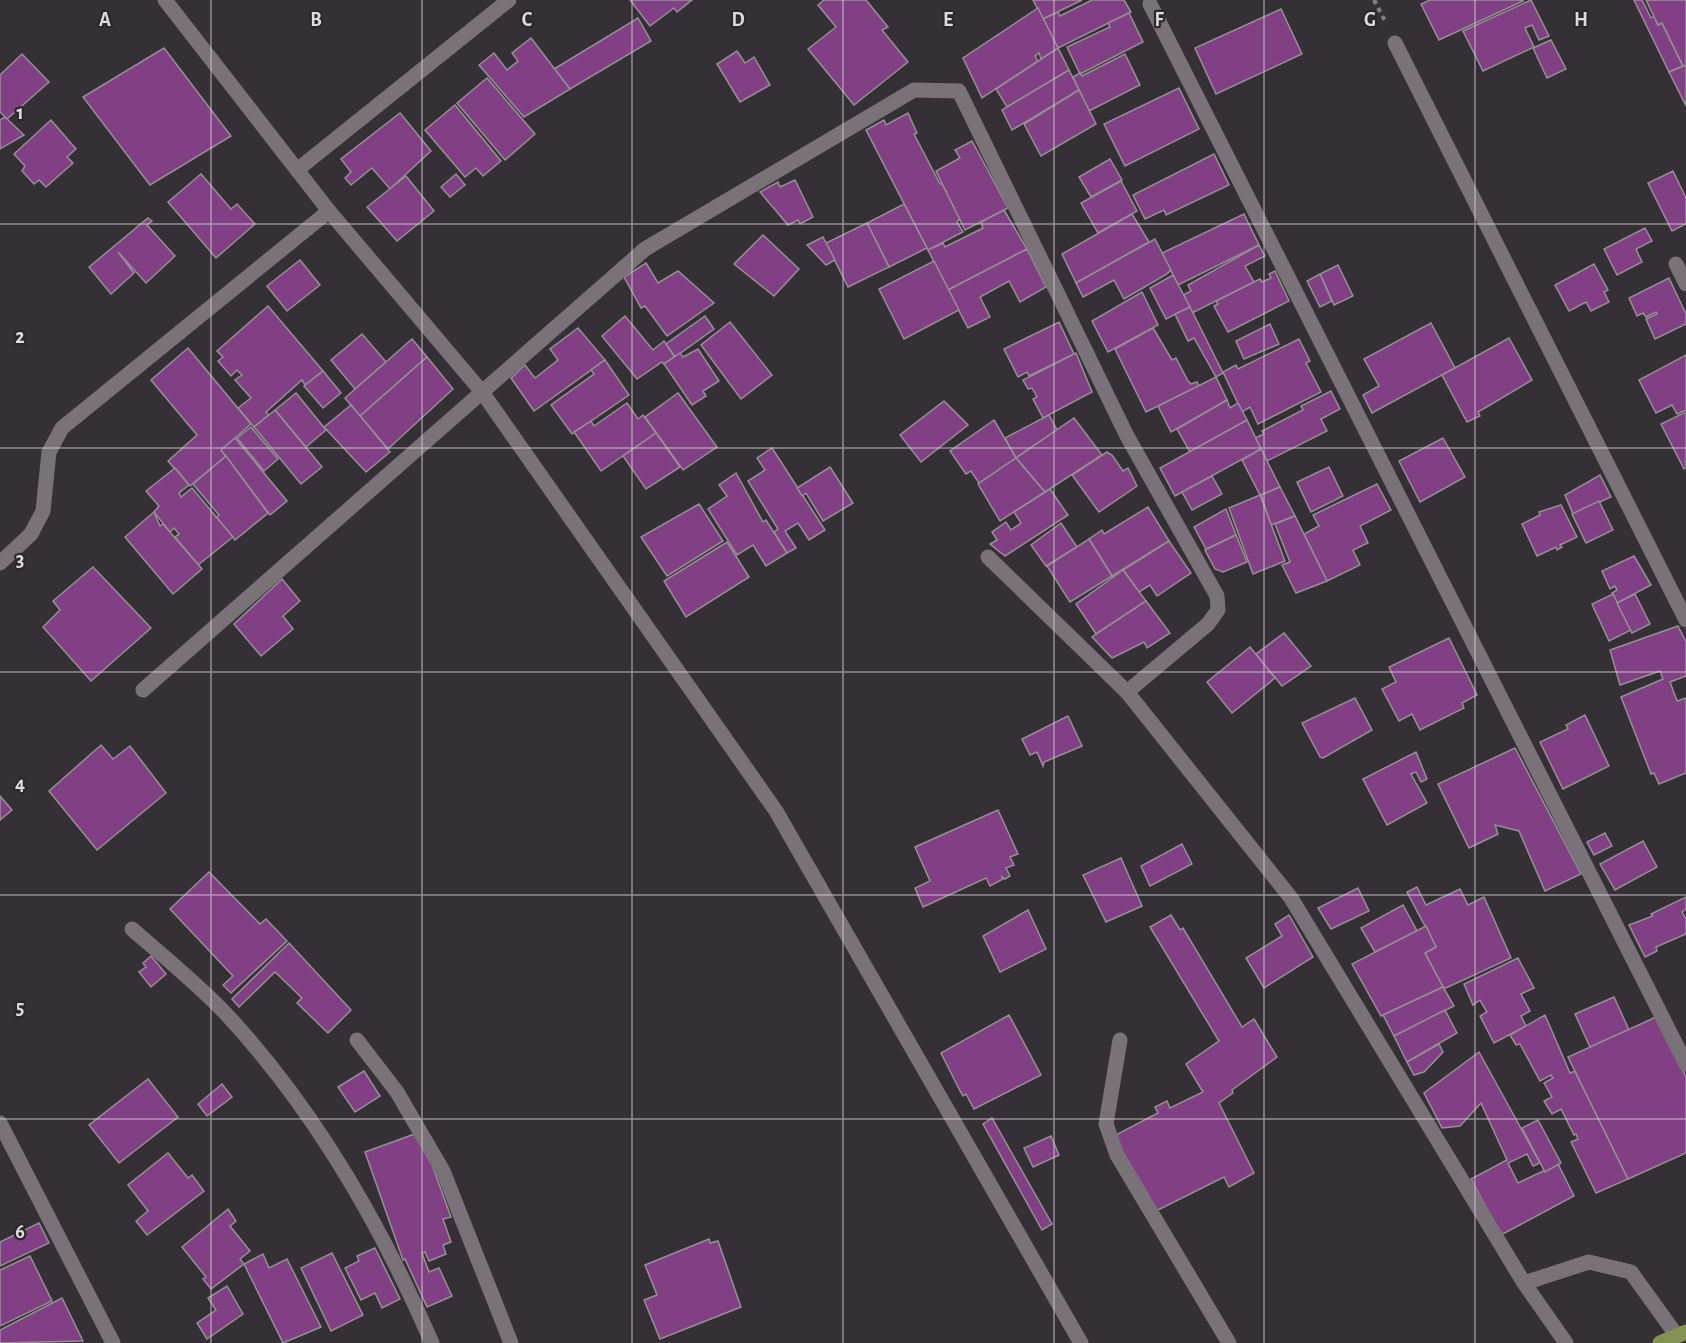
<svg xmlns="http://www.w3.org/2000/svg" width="1686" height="1343" font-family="'Alegreya Sans',sans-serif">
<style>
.building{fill:#814083;stroke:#969096;stroke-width:1.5}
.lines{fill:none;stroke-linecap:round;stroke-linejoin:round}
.path{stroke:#827e82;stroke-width:4;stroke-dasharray:4.5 4.5;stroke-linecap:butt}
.minor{stroke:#797379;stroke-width:15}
.primary{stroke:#869253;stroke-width:15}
.grid{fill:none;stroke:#dedbde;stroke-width:1.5;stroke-opacity:0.55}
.grid-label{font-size:20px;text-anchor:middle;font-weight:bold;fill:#dedbde;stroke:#2b272b;stroke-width:4.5;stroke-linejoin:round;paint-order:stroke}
</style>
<rect width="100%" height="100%" fill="#353035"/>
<!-- building -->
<g class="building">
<polygon points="630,0 692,0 677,12 674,8 650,26"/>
<polygon points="824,0 866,0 888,27 882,30 908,62 854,105 808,49 836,27 818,5"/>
<polygon points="1033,0 1082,0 1043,19"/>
<polygon points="1092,0 1124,0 1131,12 1058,48 1043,19 1058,12 1060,16"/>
<polygon points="1430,0 1522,0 1523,1 1439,40 1421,4"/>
<polygon points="1531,0 1549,36 1539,40 1532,25 1525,28 1534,47 1483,71 1463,31"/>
<polygon points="1634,0 1642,0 1651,18 1654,16 1658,25 1662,23 1683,66 1669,72"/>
<polygon points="1646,0 1686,0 1686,65 1683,66 1662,23 1658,25"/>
<polygon points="1038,8 1058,48 1041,59 1039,53 1035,56 1038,61 982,98 963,58"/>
<polygon points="1281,9 1302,54 1216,94 1195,48"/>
<polygon points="1129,13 1143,42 1080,74 1067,47 1110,27 1108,23"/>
<polygon points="638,18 651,41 570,89 554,69"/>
<polygon points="531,38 570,89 524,117 479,65 494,53 507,70 518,61 512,53"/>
<polygon points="1551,40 1566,69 1547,78 1533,48"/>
<polygon points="164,48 231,136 150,185 83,97"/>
<polygon points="1058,48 1069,70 1007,107 996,89"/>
<polygon points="737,51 745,63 754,57 770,85 740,102 717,64"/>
<polygon points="22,54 49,82 7,119 0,112 0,75"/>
<polygon points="1125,54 1140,85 1089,111 1073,77 1080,73 1082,76"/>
<polygon points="1686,65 1686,106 1669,72"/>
<polygon points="1069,70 1079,90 1012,130 1002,110"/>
<polygon points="487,78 535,134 505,160 457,103"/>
<polygon points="1179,88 1199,129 1125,166 1104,124"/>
<polygon points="1079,90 1096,124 1041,156 1024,124"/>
<polygon points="455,105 501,161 483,176 476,168 465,177 425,130"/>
<polygon points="400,113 431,151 390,189 372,168 351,185 345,178 351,172 341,159"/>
<polygon points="908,113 917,133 914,134 940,184 942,183 960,219 957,222 963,232 928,250 866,130 884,120 886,125"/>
<polygon points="5,117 24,135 0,149 0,120"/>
<polygon points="51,120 76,149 67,157 73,163 46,187 39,180 34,184 22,171 25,166 14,154"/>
<polygon points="972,141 1008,208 965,230 936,171 960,158 955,150"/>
<polygon points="1214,154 1229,185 1166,215 1164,210 1145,219 1133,195"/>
<polygon points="1110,159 1122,180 1091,197 1079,177"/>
<polygon points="1673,171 1686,198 1686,224 1672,231 1648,183"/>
<polygon points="201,174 231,209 237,204 255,224 216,258 168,202"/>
<polygon points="456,174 465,185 450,197 441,187"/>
<polygon points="406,176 434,211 397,241 367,207"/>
<polygon points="795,180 813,217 800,224 798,220 788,225 760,192 778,182 780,187"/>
<polygon points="1121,181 1137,211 1098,233 1081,203"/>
<polygon points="904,204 927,248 889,267 867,223"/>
<polygon points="1004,210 1027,249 948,290 928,250 943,243 945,247 983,228 981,222"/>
<polygon points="1132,214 1149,242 1076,283 1062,254"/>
<polygon points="1244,214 1259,245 1178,285 1162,253"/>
<polygon points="148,218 152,221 147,225 175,256 146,283 118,252 134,273 111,294 89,267"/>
<polygon points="867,223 889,267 848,287 826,243"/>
<polygon points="1645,228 1652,241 1636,249 1642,262 1617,275 1604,249"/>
<polygon points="763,235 799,269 774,296 734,264"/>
<polygon points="823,237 835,260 826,265 807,245"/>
<polygon points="1155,239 1171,270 1167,274 1124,299 1114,280 1083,297 1076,283"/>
<polygon points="1259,245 1265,256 1245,266 1254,282 1192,313 1183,295 1191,291 1188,285"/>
<polygon points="1027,249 1046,287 1020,302 1009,281 980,297 990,317 968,328 948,290"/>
<polygon points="300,260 320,285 287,311 267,286"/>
<polygon points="934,261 959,310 904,339 879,289"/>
<polygon points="646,263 658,283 678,271 714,303 667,336 645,306 641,308 624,277"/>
<polygon points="1594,264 1608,290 1604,292 1609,302 1591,311 1586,302 1569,311 1555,285"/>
<polygon points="1338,265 1353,296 1334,305 1320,274"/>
<polygon points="1275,271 1289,301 1228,332 1214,306 1218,304 1216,301 1260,279 1262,282 1271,278 1269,274"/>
<polygon points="1320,274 1332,301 1320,307 1307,281"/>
<polygon points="1173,275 1190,307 1166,319 1150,288"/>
<polygon points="1669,278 1686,314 1686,324 1655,339 1646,319 1657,314 1656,312 1646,317 1643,313 1637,316 1629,298"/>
<polygon points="1142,292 1158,325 1108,352 1092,321"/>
<polygon points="268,306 323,371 305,385 302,380 266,412 269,415 254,427 238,408 251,398 235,380 242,375 237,370 231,376 218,361 223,357 217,351"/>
<polygon points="1190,307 1223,373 1216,377 1194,338 1188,341 1175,314"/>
<polygon points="625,316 653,350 664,341 675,357 664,364 662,362 637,379 602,336"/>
<polygon points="705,316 714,329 675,357 666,344"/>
<polygon points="730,322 772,375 741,399 701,345"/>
<polygon points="1059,322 1074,354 1029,376 1027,372 1018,377 1004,349"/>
<polygon points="1431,323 1455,368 1372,413 1363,395 1379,386 1364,359"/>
<polygon points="1270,324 1279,344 1244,359 1236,341"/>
<polygon points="578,328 605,360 534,411 511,378 525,365 535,378 558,360 550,349"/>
<polygon points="1153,328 1172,360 1176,358 1188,381 1191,384 1197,382 1199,386 1146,412 1115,349"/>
<polygon points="362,334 386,362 355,389 331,360"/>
<polygon points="1509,338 1532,380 1478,412 1480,416 1467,422 1442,375"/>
<polygon points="412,339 427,357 360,416 345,398"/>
<polygon points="1299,339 1310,361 1306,363 1321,392 1258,424 1250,407 1242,412 1223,372 1236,365 1238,369"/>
<polygon points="188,348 251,424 221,450 226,456 190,486 168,461 197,435 151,380"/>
<polygon points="698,349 719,381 703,391 706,396 692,405 664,364 680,353 683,357"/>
<polygon points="1076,353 1092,392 1043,418 1033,399 1037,397 1032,388 1028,389 1023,380"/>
<polygon points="1686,355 1686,410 1677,414 1672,405 1656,413 1639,380"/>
<polygon points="427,357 453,389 388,449 360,416"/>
<polygon points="605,360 629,395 572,434 551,405 594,374 591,370"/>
<polygon points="323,371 341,393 323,408 304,386"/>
<polygon points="1216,377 1227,400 1171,432 1158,406"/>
<polygon points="1331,391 1340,409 1321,419 1327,431 1267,461 1255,438 1264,434 1262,431 1303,410 1301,406"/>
<polygon points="296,393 326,430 306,447 275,410"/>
<polygon points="678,393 717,447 683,470 645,417"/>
<polygon points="1227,400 1230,408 1238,403 1247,420 1190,452 1177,429"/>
<polygon points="944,401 968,425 921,462 900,435"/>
<polygon points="627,403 638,419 643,415 656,433 601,471 574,432 591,421 594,426"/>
<polygon points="351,405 390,452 366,472 324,427"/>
<polygon points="275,410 322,467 301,484 254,427"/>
<polygon points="1686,412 1686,468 1684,469 1661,424"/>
<polygon points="1049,415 1057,430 1016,458 1005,438"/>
<polygon points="1074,418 1102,455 1045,492 1016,458"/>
<polygon points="994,420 1016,458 979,483 971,471 966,474 950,451"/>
<polygon points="1247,420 1261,449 1175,496 1160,468"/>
<polygon points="251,427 278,459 264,471 237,438"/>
<polygon points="656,433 680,467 646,489 623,456"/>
<polygon points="235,438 287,501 270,515 221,450"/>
<polygon points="1443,438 1465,477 1420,502 1399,461"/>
<polygon points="772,448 825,530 809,540 798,523 785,531 796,548 787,553 774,532 778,529 748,481 765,470 757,458"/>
<polygon points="1261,449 1280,487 1260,495 1242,460"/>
<polygon points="1107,452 1112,455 1123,471 1128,468 1137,486 1099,512 1072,475"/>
<polygon points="226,456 268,513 235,540 216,518 219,515 193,484"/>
<polygon points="1016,458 1045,492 1000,521 978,484"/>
<polygon points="830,467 853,503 823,521 806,493 802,496 797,488"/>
<polygon points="1329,467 1343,496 1311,512 1297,482"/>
<polygon points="175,468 189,485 179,493 181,497 192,488 233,537 198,565 175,537 179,534 174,528 170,532 154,512 159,506 146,491"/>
<polygon points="736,473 763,522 766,520 787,553 766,566 753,545 737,555 708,509 727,496 719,485"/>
<polygon points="1600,475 1611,497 1573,514 1565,495"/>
<polygon points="1212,476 1222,494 1192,510 1182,492"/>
<polygon points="1377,484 1391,510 1360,526 1368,543 1353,550 1360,565 1327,581 1304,534 1319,526 1313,515"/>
<polygon points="1280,487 1295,516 1271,525 1261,495"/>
<polygon points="1050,489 1068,515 1005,556 990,544 997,540 992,532 1006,522 1011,530 1021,523 1014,512"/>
<polygon points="1260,495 1285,561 1253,574 1229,508"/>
<polygon points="1599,501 1613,530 1586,543 1572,514"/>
<polygon points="699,504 723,541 667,576 641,537"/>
<polygon points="1561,505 1577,537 1560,545 1562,547 1557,550 1556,547 1537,556 1522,524 1540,515 1539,512"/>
<polygon points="1148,507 1169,541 1112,576 1089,539 1102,530 1104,534"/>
<polygon points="1226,509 1236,535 1206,549 1194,527"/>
<polygon points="154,512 160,526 163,524 202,569 173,594 125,537"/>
<polygon points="1295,516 1327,581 1296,593 1282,565 1290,562 1275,524"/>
<polygon points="1061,523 1077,547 1046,566 1031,545"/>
<polygon points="1236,535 1247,562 1223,572 1215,569 1205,550"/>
<polygon points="1089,539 1112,576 1070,602 1047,566"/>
<polygon points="1169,541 1191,573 1157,596 1150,585 1139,592 1123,570"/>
<polygon points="727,542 749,577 686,617 664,581"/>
<polygon points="1634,556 1651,585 1617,603 1612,593 1617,590 1615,586 1610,589 1602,571"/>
<polygon points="93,567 151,628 91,681 43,627 60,610 53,601"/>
<polygon points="1123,570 1146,601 1096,634 1076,604"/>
<polygon points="282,579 300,601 283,616 293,629 261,656 234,624"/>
<polygon points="1613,594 1631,630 1609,641 1592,604"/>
<polygon points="1635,594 1650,624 1632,633 1617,603"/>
<polygon points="1146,601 1170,633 1147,648 1144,642 1112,658 1092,637"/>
<polygon points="1678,626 1686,642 1686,676 1670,682 1677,701 1686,698 1686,773 1659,784 1654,773 1651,774 1621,697 1663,679 1660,671 1620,685 1610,650"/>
<polygon points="1284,633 1311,666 1282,686 1256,654"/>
<polygon points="1449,638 1477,695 1462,703 1464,708 1420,730 1412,714 1399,721 1382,689 1396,682 1389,667"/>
<polygon points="1250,647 1275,678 1232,713 1207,682"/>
<polygon points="1355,698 1372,730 1323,758 1320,757 1302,723"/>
<polygon points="1585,715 1609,766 1563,789 1540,742 1568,729 1566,725"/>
<polygon points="1068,716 1082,746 1044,762 1043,766 1037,752 1030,755 1022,739"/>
<polygon points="101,745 113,759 130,746 166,793 97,850 49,791"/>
<polygon points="1515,748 1581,874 1545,891 1519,831 1495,825 1498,834 1469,848 1438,784"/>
<polygon points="1416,752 1427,779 1421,782 1416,772 1411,774 1427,803 1387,825 1363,779"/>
<polygon points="0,796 12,810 0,820"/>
<polygon points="998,810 1018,854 1010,857 1014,865 1006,868 1010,876 1005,879 1002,877 1003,879 990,886 986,878 923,907 915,888 930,881 915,847"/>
<polygon points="1605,833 1612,846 1594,855 1587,842"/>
<polygon points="1643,841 1657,867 1615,890 1600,864"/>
<polygon points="1182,844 1192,864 1150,886 1141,866"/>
<polygon points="1121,858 1142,906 1106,922 1083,875"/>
<polygon points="209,872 260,924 266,919 287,941 231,993 223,985 233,976 170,909"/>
<polygon points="1417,887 1426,905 1460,889 1468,905 1484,897 1511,958 1446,988 1443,987 1425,953 1436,947 1407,892"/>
<polygon points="1358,888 1369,911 1331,929 1318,908"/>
<polygon points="1686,897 1686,909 1682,912 1686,919 1686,934 1656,947 1657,951 1645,957 1629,925 1653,916 1651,914"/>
<polygon points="1403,905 1417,931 1375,952 1361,928"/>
<polygon points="1028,910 1046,949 1000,972 983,936"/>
<polygon points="1171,915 1180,930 1183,928 1242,1027 1254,1019 1277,1057 1232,1090 1233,1093 1219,1103 1254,1173 1229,1187 1224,1177 1148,1215 1110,1138 1158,1113 1155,1107 1167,1101 1170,1108 1203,1092 1186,1064 1219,1041 1150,927"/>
<polygon points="1289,915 1313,957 1264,988 1246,958 1282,936 1275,924"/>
<polygon points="1426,926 1436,947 1425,953 1443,987 1381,1016 1352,964"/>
<polygon points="289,943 351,1010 328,1033 297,1003 302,998 275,972 239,1007 232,999"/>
<polygon points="151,956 166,974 151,987 139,972 146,967 143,963"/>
<polygon points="1518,958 1534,988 1521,994 1530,1011 1521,1016 1526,1026 1494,1043 1480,1016 1487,1012 1480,1000 1473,1005 1464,984"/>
<polygon points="1443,987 1454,1006 1394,1036 1383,1015"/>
<polygon points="1614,997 1629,1030 1590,1047 1575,1014"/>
<polygon points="1445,1010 1457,1033 1407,1062 1394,1036"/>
<polygon points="1009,1015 1041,1075 974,1109 966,1094 963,1096 960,1091 941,1053"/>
<polygon points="1545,1015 1570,1073 1575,1071 1628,1179 1596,1193 1571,1142 1578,1139 1576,1134 1574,1135 1561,1109 1552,1114 1544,1101 1552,1097 1544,1083 1553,1078 1551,1075 1540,1081 1520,1044 1516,1045 1510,1035"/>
<polygon points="1656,1017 1686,1077 1686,1153 1628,1179 1568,1057"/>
<polygon points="1439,1044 1443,1052 1424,1072 1414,1075 1407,1062"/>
<polygon points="1479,1052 1540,1163 1533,1166 1527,1154 1508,1163 1518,1183 1558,1164 1574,1196 1501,1235 1471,1179 1507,1160 1481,1103 1460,1126 1442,1128 1424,1093"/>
<polygon points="364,1071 380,1096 355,1112 338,1087"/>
<polygon points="148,1079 178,1117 119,1163 89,1125"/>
<polygon points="222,1084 232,1097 207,1116 198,1104"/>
<polygon points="992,1118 1052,1224 1042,1230 983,1124"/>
<polygon points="1538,1120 1561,1163 1545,1172 1522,1128"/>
<polygon points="420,1132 451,1217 443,1219 451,1242 443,1245 446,1254 429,1261 425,1252 422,1253 429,1272 439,1268 452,1296 427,1307 405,1259 403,1260 365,1152"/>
<polygon points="1051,1136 1059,1155 1033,1167 1024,1148"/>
<polygon points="168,1153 188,1178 192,1175 204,1191 147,1235 136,1221 148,1211 128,1185"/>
<polygon points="228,1209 236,1221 230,1226 250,1251 240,1259 244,1264 211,1289 203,1279 206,1277 182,1247"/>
<polygon points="39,1223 49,1243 0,1266 0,1242"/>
<polygon points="709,1239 710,1243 718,1241 741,1307 660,1339 644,1300 657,1295 645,1265"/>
<polygon points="375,1248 400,1299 382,1308 375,1293 361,1300 345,1268 359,1261 357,1256"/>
<polygon points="332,1253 363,1315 331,1331 301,1268"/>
<polygon points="263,1254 269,1268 287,1259 321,1327 283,1343 244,1264"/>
<polygon points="30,1256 52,1301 0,1326 0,1270"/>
<polygon points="227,1286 243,1314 207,1339 197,1323 216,1310 208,1298"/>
<polygon points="62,1298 83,1341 0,1343 0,1330"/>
</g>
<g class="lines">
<!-- path -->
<polyline class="path" points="1374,0 1386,23"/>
<!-- minor -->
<g class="minor">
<polyline points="165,0 329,211 482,392 776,811 1081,1343"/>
<polyline points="1150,4 1686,1064"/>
<polyline points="1395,43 1686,620"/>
<polyline points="297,170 509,0"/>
<polyline points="1676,264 1686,284"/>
<polyline points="988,557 1127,692 1291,898 1524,1283 1566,1343"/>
<polyline points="0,563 31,534 43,511 49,452 62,428 329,211"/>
<polyline points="143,690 645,249 914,90 959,91 1127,436 1217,596 1218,610 1208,624 1127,692"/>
<path d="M132,929C164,957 198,984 227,1015C315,1110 381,1225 432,1343"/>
<polyline points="357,1040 397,1092 443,1171 511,1343"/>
<polyline points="1120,1040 1106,1124 1117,1155 1229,1343"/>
<polyline points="0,1123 113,1343"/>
<polyline points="1524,1283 1589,1262 1631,1272 1677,1336"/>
</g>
<!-- primary -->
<polyline class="primary" points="1660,1343 1686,1332"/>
</g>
<!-- grid -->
<path class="grid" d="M211,0V1343M422,0V1343M632,0V1343M843,0V1343M1054,0V1343M1264,0V1343M1475,0V1343M0,224H1686M0,448H1686M0,672H1686M0,895H1686M0,1119H1686"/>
<g class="grid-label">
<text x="105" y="26">A</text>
<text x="316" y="26">B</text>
<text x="527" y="26">C</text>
<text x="738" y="26">D</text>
<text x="948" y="26">E</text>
<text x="1159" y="26">F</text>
<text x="1370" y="26">G</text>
<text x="1581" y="26">H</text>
<text x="20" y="119">1</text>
<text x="20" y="343">2</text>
<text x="20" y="566">3</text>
<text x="20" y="790">4</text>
<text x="20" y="1014">5</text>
<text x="20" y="1238">6</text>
</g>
</svg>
